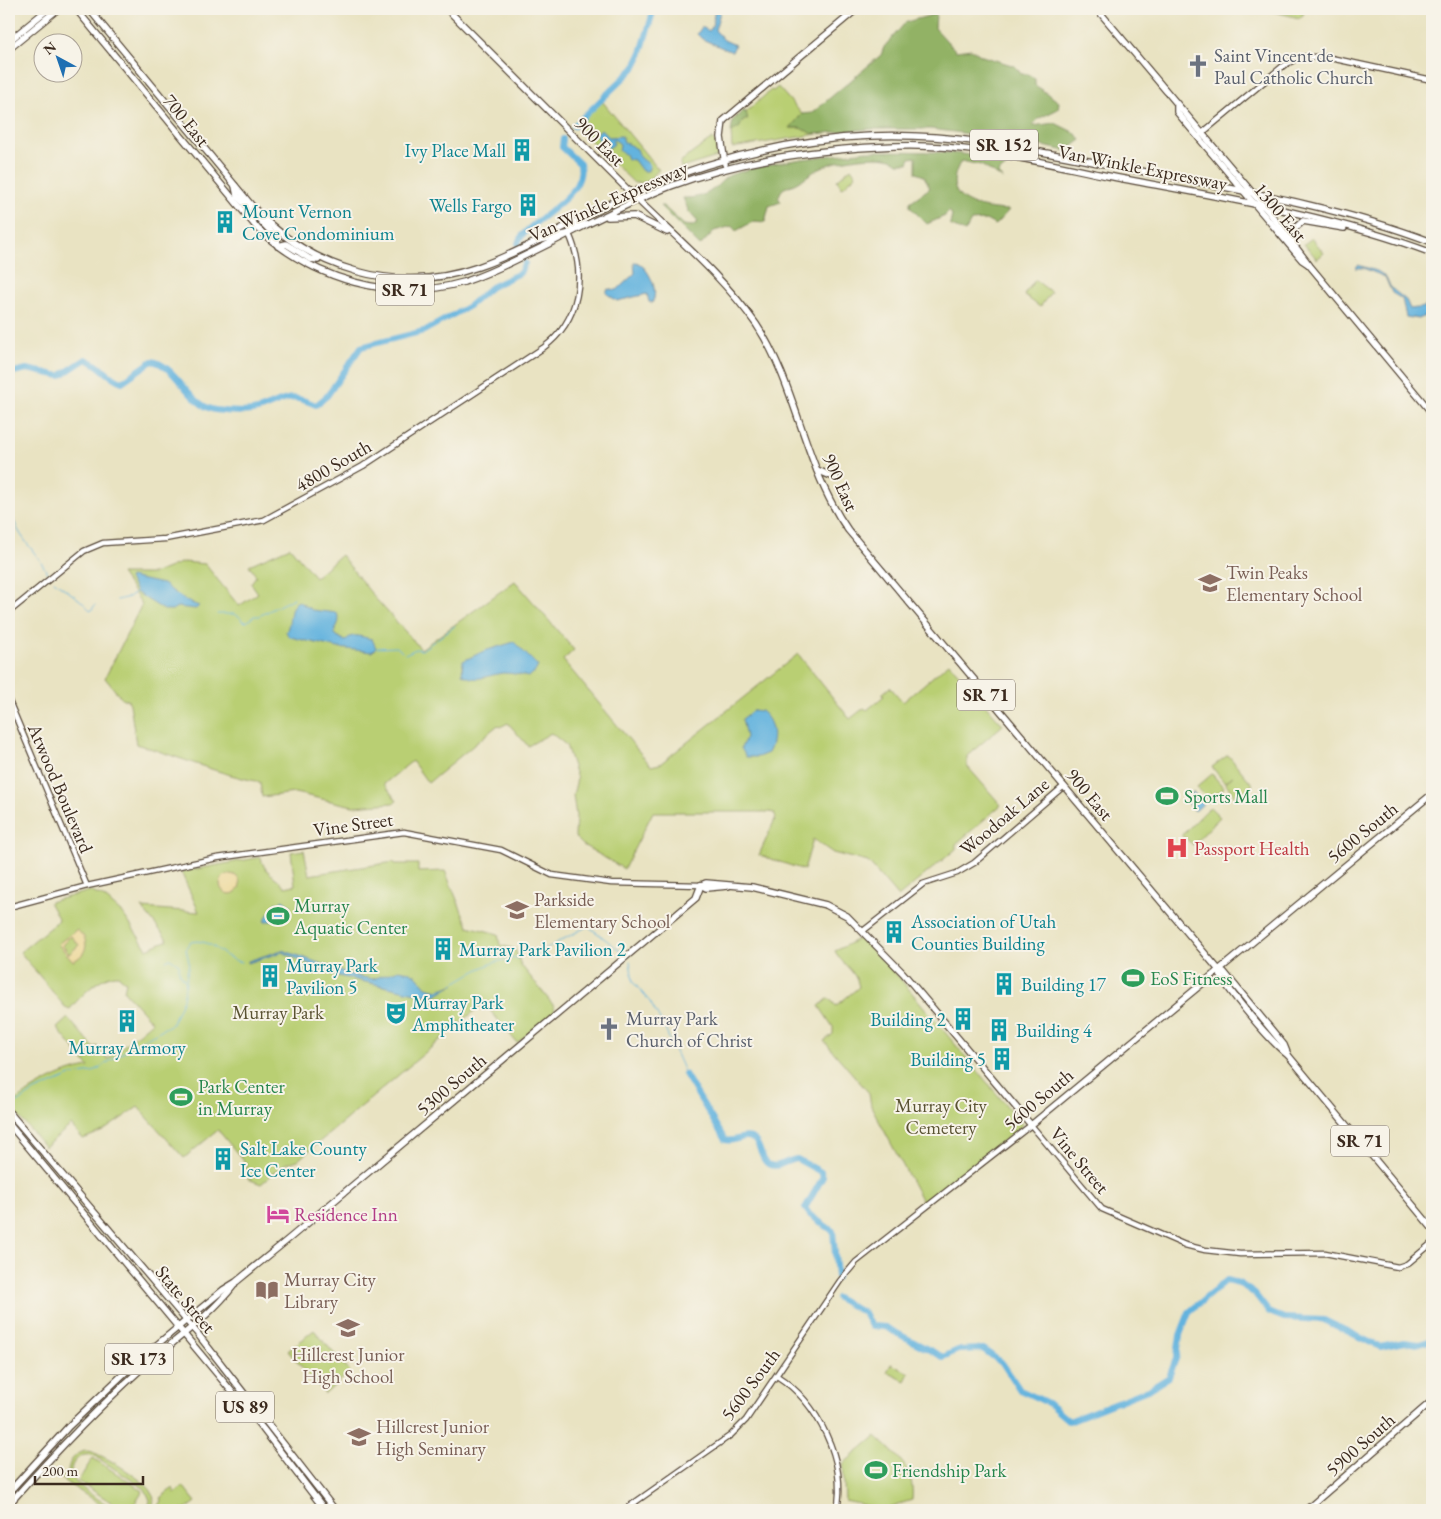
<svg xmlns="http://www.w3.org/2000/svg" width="1441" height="1519" font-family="'EB Garamond',serif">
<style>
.green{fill:#b9cf73;stroke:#7a7c48}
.forest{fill:#92b265;stroke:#666e42}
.sand{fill:#eeda9e;stroke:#94825e;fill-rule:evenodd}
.water{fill:#63b3de;stroke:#4f6e7e}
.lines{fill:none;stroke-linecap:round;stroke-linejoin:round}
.stream{stroke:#63b3de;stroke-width:1}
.river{stroke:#63b3de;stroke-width:6}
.minor-casing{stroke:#554637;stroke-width:7}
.major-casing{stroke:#554637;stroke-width:8}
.minor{stroke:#fff;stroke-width:4.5}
.major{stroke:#fff;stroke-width:5.5}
.labels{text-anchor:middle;stroke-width:4;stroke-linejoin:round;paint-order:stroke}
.shield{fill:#f7f3e8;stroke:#73665b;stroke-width:1}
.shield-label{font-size:18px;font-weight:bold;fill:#3b2a1e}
.worship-label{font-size:19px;fill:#5b616d;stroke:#f7f3e8;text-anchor:start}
.street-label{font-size:19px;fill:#3b2a1e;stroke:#f7f3e8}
.culture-label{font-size:19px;fill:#0d838f;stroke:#f7f3e8;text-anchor:start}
.education-label{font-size:19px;fill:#785e54;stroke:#f7f3e8;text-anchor:start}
.leisure-label{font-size:19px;fill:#27864d;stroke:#f7f3e8;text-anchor:start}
.health-label{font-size:19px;fill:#be3a42;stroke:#f7f3e8;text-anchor:start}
.park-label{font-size:19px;fill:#5a5333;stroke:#f7f3e8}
.hotel-label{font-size:19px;fill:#b23c85;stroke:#f7f3e8;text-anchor:start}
</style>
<rect width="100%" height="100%" fill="#f7f3e8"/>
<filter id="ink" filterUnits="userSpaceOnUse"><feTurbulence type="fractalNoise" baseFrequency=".02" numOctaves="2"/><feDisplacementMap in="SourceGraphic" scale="10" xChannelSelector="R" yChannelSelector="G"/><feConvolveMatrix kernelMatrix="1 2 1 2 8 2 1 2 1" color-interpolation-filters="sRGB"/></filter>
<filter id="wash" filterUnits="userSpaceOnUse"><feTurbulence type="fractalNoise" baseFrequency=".0096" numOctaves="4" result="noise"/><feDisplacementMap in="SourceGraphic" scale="20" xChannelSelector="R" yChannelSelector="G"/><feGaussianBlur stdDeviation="1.12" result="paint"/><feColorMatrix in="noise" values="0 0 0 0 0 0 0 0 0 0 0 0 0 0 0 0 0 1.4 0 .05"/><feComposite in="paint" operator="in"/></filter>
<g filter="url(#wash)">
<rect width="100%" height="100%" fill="#e9e3c2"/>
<!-- green -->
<g class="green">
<polygon points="1263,9 1305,9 1303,15 1299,18"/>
<polygon points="778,87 802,114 791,128 800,128 817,134 732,148 731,132 743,121 746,112 771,90 773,91"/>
<polygon points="602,101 659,170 646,182 634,183 575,125"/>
<polygon points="712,139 716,143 717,157 681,168 680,162"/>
<polygon points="851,168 856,175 842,188 837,180"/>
<polygon points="1312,238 1324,253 1317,259 1304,244"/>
<polygon points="1035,280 1051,292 1040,307 1024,295"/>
<path d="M290,547L315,577L341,555L375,598L421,649L515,581L574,650L563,660L651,766L660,764L798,654L850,719L864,708L867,710L884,696L882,694L890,687L903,702L949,663L1003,725L967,756V766L1001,805L956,844V849L898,897L868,862L833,853L813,839L804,870L759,855L776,817L774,813L770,812H653L624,869L583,845L575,837L576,816L573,795L577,779L566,745L551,733L528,746L508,723L500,727L498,725L428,783L412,761L384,784L397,801L393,803L353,806L295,793L262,797L260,782C218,774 177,756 136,744L130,704L128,700L122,699L105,678L142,604L121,574H153L183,562L205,564L239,606L258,593L251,583L256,576L249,565Z"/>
<polygon points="1228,755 1253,785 1237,798 1225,783 1233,776 1224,782 1212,767"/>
<polygon points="1212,774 1224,788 1209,801 1197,787"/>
<polygon points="1210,807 1220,817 1193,845 1182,835"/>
<path d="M304,850L309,875L394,862V864H418V872L445,871L468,926L498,934L500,945L515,949L521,965L554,1006L555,1011L517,1043L484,1003L298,1160L285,1164L261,1184L248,1179L243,1171L248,1166L218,1130L184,1158L138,1107L103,1131L83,1139L71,1125L45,1147L9,1105C34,1088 60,1071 89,1067L57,1028L68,1018L94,1048L97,1046L108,1059L152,1022L124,991L126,982L118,975C101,974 80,997 70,1009L65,1007L20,952L59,920L49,902L90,891L105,898L123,914L147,949L168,940L142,908L199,912L181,872L261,857C263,873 276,875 285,887L295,885L291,852Z"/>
<path d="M860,938L897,975L1022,1124L1020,1128L923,1203L871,1106L869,1093L824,1041L833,1034V1027L819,1006L829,998L836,1006L859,987C856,970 842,965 835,951Z"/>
<polygon points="314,1330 350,1372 325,1394 288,1351"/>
<polygon points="891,1364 909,1373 905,1381 887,1372"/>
<path d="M876,1436C898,1458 915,1467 912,1500L883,1509L845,1501L843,1464Z"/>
<path d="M85,1451C98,1450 144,1480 151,1491C155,1497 154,1504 151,1510H148L150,1500L145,1489L95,1456C89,1454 82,1454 77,1459C55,1479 103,1501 116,1510H109L61,1479L64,1475L69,1478C66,1465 72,1455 85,1451Z"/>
<polygon points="93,1458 143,1491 131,1510 123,1510 78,1481"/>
<polygon points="183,1486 196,1502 185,1510 156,1510 162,1501 160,1498 173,1488 175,1493"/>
</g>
<!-- forest -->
<g class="forest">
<polygon points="936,14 935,28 956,51 971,49 982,56 1015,66 1021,74 1028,74 1035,79 1035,85 1059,102 1058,109 1038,119 1032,126 1055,123 1075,133 1081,140 1066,151 1016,140 931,129 869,129 814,134 800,128 790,128 802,114 812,113 881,55 884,47 906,22"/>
<polygon points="743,111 746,112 748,119 743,121 739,128 731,132 733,120"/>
<path d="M867,151C899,152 983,149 1008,165L998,173L1003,179L981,165L961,161C938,201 978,209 1009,210L995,225L986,220L971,221L965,232L950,225L952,215L949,211L945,216L927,224L910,207V202L930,188L924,176L916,173V157L910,158L908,163H898C888,152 844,159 830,164C815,168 806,179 792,185C789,187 784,187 782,190C780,192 780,195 778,197L781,202L769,206L765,222L754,221L736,231L732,226L714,231L700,246L660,206H663L684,225L692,226L698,222L689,212L683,198C693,198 703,197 712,190C720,185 723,177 733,174C776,160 822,157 867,151Z"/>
</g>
<!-- sand -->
<g class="sand">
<circle cx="230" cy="884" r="10"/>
<path d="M76,930C91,938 88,955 73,961L58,944ZM71,936L79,945L69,954L62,945Z"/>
</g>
<!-- water -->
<g class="water">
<polygon points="715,9 721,9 715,30 724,40 735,45 732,52 702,39 697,34 702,27 709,31 712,27"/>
<polygon points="601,129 609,137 622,136 624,142 637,149 640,157 650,165 648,171 642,171 634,160 627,159 625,154 619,151 620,144 615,140 612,140 614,144 609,148 600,143 596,134"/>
<path d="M636,262C648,266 660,291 652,303L649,302L647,294L617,301L606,293L608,289L617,290L635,273L634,263Z"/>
<polygon points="1358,265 1377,271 1385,276 1391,288 1406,300 1410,309 1432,306 1432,312 1419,319 1406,317 1402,299 1392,293 1385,277 1363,268 1355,268"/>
<polygon points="130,577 163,584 186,601 199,606 196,609 177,607 172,610 164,610 137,593 129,579"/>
<path d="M298,601L312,610L337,613L339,621L334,634L345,641C353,632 361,637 372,639L376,648L372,652L338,648L290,637L286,632C292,622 287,608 298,601Z"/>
<path d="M514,642L538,666L535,672L528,677C521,675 512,673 504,673C488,674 478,684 462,674L463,661L484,651Z"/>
<path d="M754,710L761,711C774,721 776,739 768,753L758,757H746L741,748L746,737L742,719Z"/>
<polygon points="1193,792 1203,804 1195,811 1185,799"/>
<polygon points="283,899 291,906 288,912 281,907 286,915 277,921 264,921 276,902 279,904"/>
<polygon points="282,950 356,976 373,979 399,970 410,972 417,976 426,987 438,990 455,984 435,995 424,995 334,975 282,952 248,963 248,961"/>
</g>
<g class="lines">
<!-- stream -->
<g class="stream">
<polyline points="9,513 13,518"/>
<path d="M14,521C21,541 39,554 47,573"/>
<polyline points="54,581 80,600 91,611 95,605"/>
<polyline points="117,600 129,597 136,592"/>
<polyline points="217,614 234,614 240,617"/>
<polyline points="241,618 242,621 247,622 254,616 259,616 294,598"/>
<polyline points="376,648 397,647 402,652"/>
<polyline points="405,654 416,649 422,650 455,626"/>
<polyline points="530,957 588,926 622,952"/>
<polyline points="166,960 170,958 179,964 179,972 186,982"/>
<polyline points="630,961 633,982 650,1002 664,1027 685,1074"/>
<path d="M453,984C475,971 493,959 519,958"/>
<path d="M12,1106L35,1091L73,1075L93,1072L139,1042L172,1024L183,999L189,962L186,949L191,942C212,937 223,960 242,962"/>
</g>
<!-- river -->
<g class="river">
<polyline points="574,126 634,68 640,56 654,9"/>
<path d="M518,244C521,223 588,199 580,164L562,147L563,139"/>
<path d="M9,373L27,369L60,376L86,359C101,365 106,376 122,382L152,361C178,366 188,405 215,410C227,412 250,413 261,409C288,399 288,393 316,405L327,396L361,347L424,331L469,306L491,287L520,273L525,263"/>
<path d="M685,1074L725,1140C734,1143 742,1134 751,1138C762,1143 759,1158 768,1164C777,1170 788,1159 797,1159L821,1172L823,1177L805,1208L810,1215L833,1231L837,1277"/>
<polyline points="837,1298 864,1313 871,1326 885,1327 943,1357 958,1350 983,1349 1003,1364 1020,1390 1048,1403 1069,1421 1150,1389 1169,1377 1177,1356 1180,1335 1189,1312 1227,1280 1239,1283 1255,1294 1269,1312 1284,1318 1324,1320 1380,1347 1404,1342 1419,1344 1432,1340"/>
</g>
</g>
</g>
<g filter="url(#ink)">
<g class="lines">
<defs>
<g id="minor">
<polyline points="1201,134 1283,66 1300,57 1326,57 1432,80"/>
<path d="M9,612L84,551L103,543L165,539L264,520L363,466L543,348C580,321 587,274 569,234"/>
<polyline points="9,701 87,886"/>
<polyline points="9,907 87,886 217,858 404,832 501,850 552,875 611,883 701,885"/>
<polyline points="863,931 923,884 957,873 974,863 1064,786"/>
<path d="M777,1376C818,1402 847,1461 837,1510"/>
<polyline points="624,1510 731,1435 746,1420 840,1281 856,1262 1031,1125 1102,1209 1185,1245 1205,1250 1240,1254 1325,1253 1398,1267 1407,1264 1432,1243"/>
</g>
<g id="major">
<path d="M76,9L258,229C313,279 391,303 464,282C485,275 506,265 526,255C574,232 621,205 671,186C743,159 818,149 895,146C966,143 1039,162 1108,176C1218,197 1328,214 1432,253"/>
<path d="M89,9L252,206C309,269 396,296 478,267C535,247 586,212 641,189C714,159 792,139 871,136C959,132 1044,153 1130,169C1232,189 1335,205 1432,242"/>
<path d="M447,9C511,73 575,137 639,201C679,240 724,278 756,324C798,387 804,468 848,530L1218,969L1224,972L1284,1045L1288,1055"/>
<polyline points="1097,9 1272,216 1310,266 1432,413"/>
<polyline points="9,41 48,9"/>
<polyline points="9,49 58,9"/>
<polyline points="1177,106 1177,112 1192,130 1302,260 1308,264"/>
<polyline points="725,164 721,137 723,121 857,9"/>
<polyline points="235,186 237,196 277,238 278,246"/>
<polyline points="608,217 634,216 667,232"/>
<polyline points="569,234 572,228 583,221"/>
<polyline points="540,240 567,234"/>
<polyline points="1293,242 1294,229 1303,221 1344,228"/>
<polyline points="278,246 286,244 310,259 318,260"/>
<polyline points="817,470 836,478"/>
<polyline points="701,885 706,883 752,887 826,905 847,916 903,973 1031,1125 1432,794"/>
<polyline points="701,885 706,888 728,886"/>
<path d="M1218,969C1222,985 1273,1044 1288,1055L1432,1228"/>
<polyline points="9,1112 197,1333 335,1510"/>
<polyline points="9,1124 263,1429 325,1510"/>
<polyline points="9,1492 69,1426 136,1362 223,1290 236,1282 291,1237 658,930 696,898 701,885"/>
<path d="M9,1504C51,1457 93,1412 140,1370C171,1342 208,1319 234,1285"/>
<polyline points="1306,1510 1432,1401"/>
</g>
</defs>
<!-- minor casing -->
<use href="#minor" class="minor-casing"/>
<!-- major casing -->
<use href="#major" class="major-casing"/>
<!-- minor -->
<use href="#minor" class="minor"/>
<!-- major -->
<use href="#major" class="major"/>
</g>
</g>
<!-- icons -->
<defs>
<symbol id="church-bare" viewBox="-9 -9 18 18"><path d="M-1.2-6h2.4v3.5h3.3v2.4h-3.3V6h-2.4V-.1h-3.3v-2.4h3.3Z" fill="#6b7280" stroke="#f7f3e8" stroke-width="2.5" paint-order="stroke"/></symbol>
<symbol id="building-bare" viewBox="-9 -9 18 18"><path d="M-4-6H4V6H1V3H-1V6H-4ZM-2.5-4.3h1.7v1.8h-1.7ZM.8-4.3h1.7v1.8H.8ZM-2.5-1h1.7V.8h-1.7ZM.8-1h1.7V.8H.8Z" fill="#0f9aa8" stroke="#f7f3e8" stroke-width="2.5" paint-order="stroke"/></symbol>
<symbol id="school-bare" viewBox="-9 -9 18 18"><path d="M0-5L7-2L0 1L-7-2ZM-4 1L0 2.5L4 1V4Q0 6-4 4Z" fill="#8d6e63" stroke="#f7f3e8" stroke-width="2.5" paint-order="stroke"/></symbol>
<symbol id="stadium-bare" viewBox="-9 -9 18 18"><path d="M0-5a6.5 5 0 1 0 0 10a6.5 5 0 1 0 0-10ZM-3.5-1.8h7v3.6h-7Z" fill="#2e9e5b" stroke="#f7f3e8" stroke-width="2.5" paint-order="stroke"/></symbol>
<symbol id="hospital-bare" viewBox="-9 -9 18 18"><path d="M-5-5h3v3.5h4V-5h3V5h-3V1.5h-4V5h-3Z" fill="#e0444e" stroke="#f7f3e8" stroke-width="2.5" paint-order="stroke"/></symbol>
<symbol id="theatre-bare" viewBox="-9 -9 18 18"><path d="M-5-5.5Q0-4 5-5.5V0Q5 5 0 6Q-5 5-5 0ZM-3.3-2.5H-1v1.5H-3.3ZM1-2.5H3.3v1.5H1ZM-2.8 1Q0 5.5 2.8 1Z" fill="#0f9aa8" stroke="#f7f3e8" stroke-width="2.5" paint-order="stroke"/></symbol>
<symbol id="hotel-bare" viewBox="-9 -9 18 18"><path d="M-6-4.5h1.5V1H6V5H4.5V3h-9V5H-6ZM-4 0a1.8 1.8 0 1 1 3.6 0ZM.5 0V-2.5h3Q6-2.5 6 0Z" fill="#d1479c" stroke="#f7f3e8" stroke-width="2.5" paint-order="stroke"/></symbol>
<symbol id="library-bare" viewBox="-9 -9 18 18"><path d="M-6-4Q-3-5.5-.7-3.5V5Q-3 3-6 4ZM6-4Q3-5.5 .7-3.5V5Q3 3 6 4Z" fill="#8d6e63" stroke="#f7f3e8" stroke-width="2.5" paint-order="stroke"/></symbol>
</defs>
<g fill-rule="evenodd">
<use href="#church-bare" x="1182" y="50" width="32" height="32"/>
<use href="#building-bare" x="506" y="134" width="32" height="32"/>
<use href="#building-bare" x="512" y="189" width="32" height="32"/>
<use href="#building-bare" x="209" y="206" width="32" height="32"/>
<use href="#school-bare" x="1194" y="567" width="32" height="32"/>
<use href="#stadium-bare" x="1151" y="780" width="32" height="32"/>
<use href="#hospital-bare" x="1161" y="832" width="32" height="32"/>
<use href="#school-bare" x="501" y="894" width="32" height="32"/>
<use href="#stadium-bare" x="262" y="900" width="32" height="32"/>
<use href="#building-bare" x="878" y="916" width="32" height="32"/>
<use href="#building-bare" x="427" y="933" width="32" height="32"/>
<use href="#building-bare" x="254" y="960" width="32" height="32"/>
<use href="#stadium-bare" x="1117" y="962" width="32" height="32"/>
<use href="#building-bare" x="988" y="968" width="32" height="32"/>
<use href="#theatre-bare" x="380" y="997" width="32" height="32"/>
<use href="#building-bare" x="947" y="1003" width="32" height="32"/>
<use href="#building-bare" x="111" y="1005" width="32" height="32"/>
<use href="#church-bare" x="593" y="1013" width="32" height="32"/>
<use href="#building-bare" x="983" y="1014" width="32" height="32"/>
<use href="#building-bare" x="986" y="1043" width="32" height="32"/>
<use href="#stadium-bare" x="165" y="1081" width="32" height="32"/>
<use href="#building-bare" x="207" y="1143" width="32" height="32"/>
<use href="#hotel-bare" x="262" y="1198" width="32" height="32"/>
<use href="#library-bare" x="251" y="1274" width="32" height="32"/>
<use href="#school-bare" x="332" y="1312" width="32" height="32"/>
<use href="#school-bare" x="343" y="1421" width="32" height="32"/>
<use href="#stadium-bare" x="860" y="1454" width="32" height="32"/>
</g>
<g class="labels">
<!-- shield labels -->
<g class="shield">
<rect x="970" y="129.5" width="68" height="31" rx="4"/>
<rect x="376" y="274.5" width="58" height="31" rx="4"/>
<rect x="957" y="679.5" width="58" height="31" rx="4"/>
<rect x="1331" y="1125.5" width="58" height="31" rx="4"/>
<rect x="105" y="1343.5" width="68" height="31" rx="4"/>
<rect x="216" y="1391.5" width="58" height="31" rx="4"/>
</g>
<g class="shield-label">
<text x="1004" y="151">SR 152</text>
<text x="405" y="296">SR 71</text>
<text x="986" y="701">SR 71</text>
<text x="1360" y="1147">SR 71</text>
<text x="139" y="1365">SR 173</text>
<text x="245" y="1413">US 89</text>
</g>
<!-- worship labels -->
<g class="worship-label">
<text x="1214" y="62">Saint Vincent de<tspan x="1214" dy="22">Paul Catholic Church</tspan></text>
<text x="626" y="1025">Murray Park<tspan x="626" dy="22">Church of Christ</tspan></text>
</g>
<!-- street labels -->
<g class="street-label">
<text transform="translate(187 120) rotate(51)" y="7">700 East</text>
<text transform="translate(600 141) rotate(45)" y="7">900 East</text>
<text transform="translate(1143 167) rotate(11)" y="7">Van Winkle Expressway</text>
<text transform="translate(608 201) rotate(-24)" y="7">Van Winkle Expressway</text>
<text transform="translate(1281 212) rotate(50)" y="7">1300 East</text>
<text transform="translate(333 465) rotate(-30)" y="7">4800 South</text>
<text transform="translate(841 482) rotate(66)" y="7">900 East</text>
<text transform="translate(61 788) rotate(67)" y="7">Atwood Boulevard</text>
<text transform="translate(1090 794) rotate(50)" y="7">900 East</text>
<text transform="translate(1004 816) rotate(-40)" y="7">Woodoak Lane</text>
<text transform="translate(353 824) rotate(-8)" y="7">Vine Street</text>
<text transform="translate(1362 832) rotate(-39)" y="7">5600 South</text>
<text transform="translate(451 1084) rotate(-40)" y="7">5300 South</text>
<text transform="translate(1038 1099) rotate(-40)" y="7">5600 South</text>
<text transform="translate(1080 1160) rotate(50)" y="7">Vine Street</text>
<text transform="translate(186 1299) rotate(50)" y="7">State Street</text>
<text transform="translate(750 1384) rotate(-53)" y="7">5600 South</text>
<text transform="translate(1360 1444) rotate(-41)" y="7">5900 South</text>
</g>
<!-- culture labels -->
<g class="culture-label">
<text x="506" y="157" text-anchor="end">Ivy Place Mall</text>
<text x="512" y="212" text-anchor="end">Wells Fargo</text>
<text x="242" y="218">Mount Vernon<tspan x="242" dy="22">Cove Condominium</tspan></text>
<text x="911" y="928">Association of Utah<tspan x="911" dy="22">Counties Building</tspan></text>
<text x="459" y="956">Murray Park Pavilion 2</text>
<text x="286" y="972">Murray Park<tspan x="286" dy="22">Pavilion 5</tspan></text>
<text x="1021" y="991">Building 17</text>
<text x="412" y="1009">Murray Park<tspan x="412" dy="22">Amphitheater</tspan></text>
<text x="946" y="1026" text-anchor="end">Building 2</text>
<text x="1016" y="1037">Building 4</text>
<text x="127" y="1054" text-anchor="middle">Murray Armory</text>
<text x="986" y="1066" text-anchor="end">Building 5</text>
<text x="240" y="1155">Salt Lake County<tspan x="240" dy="22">Ice Center</tspan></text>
</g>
<!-- education labels -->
<g class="education-label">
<text x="1226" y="579">Twin Peaks<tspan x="1226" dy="22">Elementary School</tspan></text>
<text x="534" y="906">Parkside<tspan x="534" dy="22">Elementary School</tspan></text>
<text x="284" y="1286">Murray City<tspan x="284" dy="22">Library</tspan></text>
<text x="348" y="1361" text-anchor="middle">Hillcrest Junior<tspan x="348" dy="22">High School</tspan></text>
<text x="376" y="1433">Hillcrest Junior<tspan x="376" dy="22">High Seminary</tspan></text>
</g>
<!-- leisure labels -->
<g class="leisure-label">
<text x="1184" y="803">Sports Mall</text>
<text x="294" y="912">Murray<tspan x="294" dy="22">Aquatic Center</tspan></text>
<text x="1150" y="985">EoS Fitness</text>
<text x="198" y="1093">Park Center<tspan x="198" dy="22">in Murray</tspan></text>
<text x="892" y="1477">Friendship Park</text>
</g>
<!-- health labels -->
<g class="health-label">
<text x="1194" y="855">Passport Health</text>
</g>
<!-- park labels -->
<g class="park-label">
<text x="278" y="1019">Murray Park</text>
<text x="941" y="1112">Murray City<tspan x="941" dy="22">Cemetery</tspan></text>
</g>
<!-- hotel labels -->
<g class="hotel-label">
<text x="294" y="1221">Residence Inn</text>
</g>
</g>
<!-- margin -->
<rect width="1441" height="1519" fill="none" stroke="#f7f3e8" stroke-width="30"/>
<!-- north arrow -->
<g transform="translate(58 58) rotate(320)"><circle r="24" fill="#f7f3e8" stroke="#aca397"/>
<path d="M0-4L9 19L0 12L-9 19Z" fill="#1f6fb2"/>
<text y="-8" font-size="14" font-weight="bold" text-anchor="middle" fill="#3b2a1e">N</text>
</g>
<!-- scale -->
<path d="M35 1476v8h108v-8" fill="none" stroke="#3b2a1e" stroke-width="2.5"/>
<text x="42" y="1476" font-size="15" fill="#3b2a1e" stroke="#f7f3e8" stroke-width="4" paint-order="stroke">200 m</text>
</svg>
